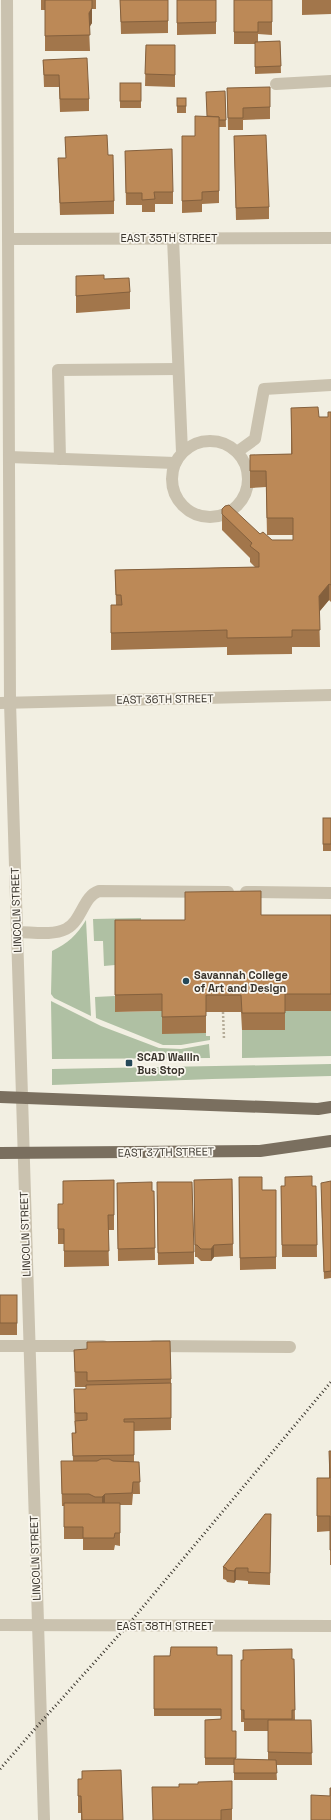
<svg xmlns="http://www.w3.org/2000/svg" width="331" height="1820" font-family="'Space Grotesk',sans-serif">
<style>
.green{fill:#afc0a3}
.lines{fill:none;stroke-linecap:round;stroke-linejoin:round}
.path{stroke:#b5ac99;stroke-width:2.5;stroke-dasharray:2 2;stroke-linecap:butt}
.minor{stroke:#cac2af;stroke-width:12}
.major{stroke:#7a6f5f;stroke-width:12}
.rail{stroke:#39342c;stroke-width:3;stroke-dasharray:1 3;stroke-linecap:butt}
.wall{fill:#a2764b}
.shaded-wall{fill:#84603d}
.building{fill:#bc8957;stroke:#84603d}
.poi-dot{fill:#254858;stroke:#faf7ef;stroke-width:1.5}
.labels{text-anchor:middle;stroke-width:3.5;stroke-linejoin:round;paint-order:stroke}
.street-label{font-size:11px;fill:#39342c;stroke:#faf7ef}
.poi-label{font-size:11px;font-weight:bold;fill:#39342c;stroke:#faf7ef;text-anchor:start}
</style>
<rect width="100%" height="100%" fill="#f2efe2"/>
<!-- green -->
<g class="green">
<polygon points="141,918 141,936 116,937 115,965 104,966 103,941 94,941 93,919"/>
<path d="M86,920L91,1016L54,998L51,994L52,951C68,943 77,935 86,920Z"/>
<polygon points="115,996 116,1012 162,1011 162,1033 206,1033 206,1036 210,1036 210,1040 181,1045 163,1045 96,1018 95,997"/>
<polygon points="51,1001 101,1026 159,1048 181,1049 209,1044 210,1058 52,1059"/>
<polygon points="285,1011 331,1011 331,1056 242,1058 242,1030 285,1030"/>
<polygon points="331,1064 331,1076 212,1079 52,1085 52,1069"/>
</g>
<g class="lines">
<!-- path -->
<polyline class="path" points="223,1012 224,1039"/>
<!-- minor -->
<g class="minor">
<polyline points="7,0 10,702 44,1820"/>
<polyline points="276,84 331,81"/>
<polyline points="173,238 182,452"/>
<polyline points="8,239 331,238"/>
<circle cx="210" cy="479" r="38"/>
<polyline points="237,452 255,439 264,389 331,385"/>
<polyline points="9,457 175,463"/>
<polyline points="60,459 58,370 178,369"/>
<polyline points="0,703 331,695"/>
<polyline points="246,892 331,893"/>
<path d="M17,932C32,932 52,936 66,929C82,921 83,896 99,891L228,892"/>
<polyline points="0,1346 103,1346"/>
<polyline points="153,1346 290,1347"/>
<polyline points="0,1625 331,1626"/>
</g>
<!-- major -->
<g class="major">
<polyline points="0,1097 318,1109 331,1107"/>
<polyline points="0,1153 260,1151 331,1141"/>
</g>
<!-- rail -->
<polyline class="rail" points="0,1769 41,1722 127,1626 331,1382"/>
</g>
<!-- wall -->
<g class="wall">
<polygon points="41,0 96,0 96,9 92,9 92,23 89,27 90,51 45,51 45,10 41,10"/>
<polygon points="120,0 168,0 168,33 121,34"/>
<polygon points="177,0 216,0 216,34 177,35"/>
<polygon points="234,0 272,0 272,35 258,34 258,42 280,41 281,73 255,74 255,44 234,44"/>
<polygon points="302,0 331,0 331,14 302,15"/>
<polygon points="146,45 175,45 175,87 145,86"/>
<polygon points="43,60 89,99 89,111 60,112 59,87 44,87"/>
<rect x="120" y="83" width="21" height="25"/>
<polygon points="227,88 270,107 270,119 243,120 243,130 228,130"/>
<polygon points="225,91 226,127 219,127 219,203 202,204 202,212 182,213 182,136 195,136 207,116"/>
<rect x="177" y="98" width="9" height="15"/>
<polygon points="234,136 269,207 269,219 236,220"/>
<polygon points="65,137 108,155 114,201 114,214 60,215 58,158 66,158"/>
<polygon points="125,151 173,192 173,204 155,204 155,212 142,212 142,205 126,205"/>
<polygon points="76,276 104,279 130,292 130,309 76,313"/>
<polygon points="291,408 319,417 328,417 331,412 331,602 329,600 319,612 320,647 292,647 292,654 227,655 227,647 111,650 111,605 116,605 115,570 255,567 250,562 250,558 222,530 222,509 260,534 272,540 293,540 293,535 267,535 266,487 250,488 250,455 291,454"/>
<rect x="323" y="818" width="8" height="33"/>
<polygon points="261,915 331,915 331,1011 285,1011 285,1030 242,1030 241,1012 206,1012 206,1033 162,1034 162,1011 115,1012 115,920 185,920"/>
<polygon points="239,1177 262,1190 276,1190 276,1269 240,1270"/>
<polygon points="232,1179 233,1256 214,1257 211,1261 201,1261 197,1257 195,1257 194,1180"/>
<polygon points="114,1180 114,1230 108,1230 109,1266 64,1267 64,1244 58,1244 58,1204 63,1204 63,1181"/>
<polygon points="331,1181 331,1278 324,1279 321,1190"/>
<polygon points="117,1183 152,1191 154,1191 155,1260 118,1261"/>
<polygon points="281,1186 316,1186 317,1257 282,1257"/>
<polygon points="157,1194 194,1252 194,1264 158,1265"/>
<rect x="0" y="1295" width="17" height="40"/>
<polygon points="74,1350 171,1379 171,1430 134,1431 134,1462 139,1462 140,1494 133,1494 132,1505 120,1505 120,1546 115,1545 114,1550 83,1550 83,1539 64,1539 64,1506 62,1506 61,1461 73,1461 72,1433 75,1433 74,1401 86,1389 86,1387 75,1387"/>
<polygon points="329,1451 331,1451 331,1565 330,1565 330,1531 317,1532 317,1478 329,1478"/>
<polygon points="271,1514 270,1585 248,1584 248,1581 236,1580 234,1583 227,1582 226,1580 223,1579 223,1567"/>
<polygon points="217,1655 232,1731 236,1731 236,1759 268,1760 268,1731 244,1731 244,1722 241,1722 241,1660 294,1659 295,1720 311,1720 312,1765 276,1765 277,1780 234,1780 234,1765 205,1765 205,1720 221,1719 221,1716 154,1716 154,1656"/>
<polygon points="78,1779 123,1820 81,1820 81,1813 78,1813"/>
<polygon points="232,1781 232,1820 152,1820 198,1784"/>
</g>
<!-- shaded-wall -->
<g class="shaded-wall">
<polygon points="92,8 92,23 89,28 89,13"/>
<polygon points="329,584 329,600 319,612 319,596"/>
<polygon points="214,1245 214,1257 211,1261 211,1249"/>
<polygon points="105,1494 105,1506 102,1509 102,1497"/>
<polygon points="236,1568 236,1580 234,1583 234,1571"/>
</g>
<!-- building -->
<g class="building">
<polygon points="45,0 92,0 92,8 89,13 90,35 45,36"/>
<polygon points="120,0 168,0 168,21 121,22"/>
<polygon points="177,0 216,0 216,22 177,23"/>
<polygon points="234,0 272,0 272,22 258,22 258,32 234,32"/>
<polygon points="280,41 281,66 255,67 255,42"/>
<polygon points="146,45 175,45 175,75 145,74"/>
<polygon points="87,58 89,99 60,99 59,75 44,75 43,60"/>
<rect x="120" y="83" width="21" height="18"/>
<polygon points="270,87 270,107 243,108 243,118 228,118 227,88"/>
<polygon points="225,91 226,120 219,120 219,117 207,116 206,92"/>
<rect x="177" y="98" width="9" height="8"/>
<polygon points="195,116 219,117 219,191 202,192 202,200 182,201 182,136 195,136"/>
<polygon points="107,135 108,155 113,155 114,201 60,203 58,158 66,158 65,137"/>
<polygon points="266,135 269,207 236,208 234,136"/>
<polygon points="172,149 173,192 154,192 155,199 142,200 142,193 126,193 125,151"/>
<polygon points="104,275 104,279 129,278 130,292 76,296 76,276"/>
<polygon points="318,407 319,417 328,417 328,412 331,412 331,585 329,584 319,596 320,630 292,630 292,637 227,638 227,630 111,633 111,605 122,605 121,595 116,595 115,570 259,567 259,553 250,546 252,543 222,514 222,509 225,506 229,505 260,534 263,532 272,540 293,540 293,518 267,518 266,471 250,471 250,455 292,454 291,408"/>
<rect x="323" y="818" width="8" height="26"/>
<polygon points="261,891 261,915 331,915 331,994 285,994 285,1013 242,1013 241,995 206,995 206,1016 162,1017 162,994 115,995 115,920 185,920 185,892"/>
<polygon points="312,1176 312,1186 316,1186 317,1245 282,1245 281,1186 285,1186 285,1177"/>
<polygon points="239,1177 262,1177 262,1190 276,1190 276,1257 240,1258"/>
<polygon points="232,1179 233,1244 214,1245 211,1249 201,1249 197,1245 195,1245 194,1180"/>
<polygon points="114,1180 114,1215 108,1215 109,1251 64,1251 64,1229 58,1229 58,1204 63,1204 63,1181"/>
<polygon points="331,1181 331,1271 324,1272 321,1183"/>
<polygon points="152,1182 152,1191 154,1191 155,1248 118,1249 117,1183"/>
<polygon points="157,1182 192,1182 194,1252 158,1253"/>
<rect x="0" y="1295" width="17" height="28"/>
<polygon points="170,1341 171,1379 87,1381 87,1372 75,1372 74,1350 87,1349 87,1342"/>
<polygon points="171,1383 171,1418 124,1419 124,1422 134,1422 134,1455 73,1456 72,1433 76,1433 75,1421 87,1420 87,1413 75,1413 74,1389 86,1389 86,1385"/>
<polygon points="329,1451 331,1451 331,1550 330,1550 330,1516 317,1516 317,1478 330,1478"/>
<polygon points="101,1459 109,1459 113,1461 139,1462 140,1482 133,1482 132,1493 105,1494 102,1497 95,1497 89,1494 62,1494 61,1461 97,1461"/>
<polygon points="64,1503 120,1503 120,1533 115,1533 114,1538 83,1538 83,1527 64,1527"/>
<polygon points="265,1514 271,1514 270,1573 248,1572 248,1568 236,1568 234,1571 227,1570 226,1568 223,1567"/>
<polygon points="171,1647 217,1647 217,1655 232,1655 232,1731 236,1731 236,1758 205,1758 205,1720 221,1719 221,1709 154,1709 154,1656 170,1656"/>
<polygon points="292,1649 292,1659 294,1659 295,1710 292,1710 292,1719 244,1719 244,1710 241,1710 241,1660 243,1660 243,1650"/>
<polygon points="268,1720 311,1720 312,1753 268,1752"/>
<polygon points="234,1759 276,1760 277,1773 234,1773"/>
<polygon points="121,1770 123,1820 82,1820 81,1796 78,1796 78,1779 82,1779 82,1771"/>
<polygon points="232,1781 232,1809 221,1810 221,1820 153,1820 152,1787 179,1787 179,1784 198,1784 198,1782"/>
<polygon points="330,1788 331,1788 331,1820 311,1820 311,1795 330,1796"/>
</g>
<!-- markers -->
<g class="poi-dot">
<circle cx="186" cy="981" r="4"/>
<rect x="125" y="1059" width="8" height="8" rx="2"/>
</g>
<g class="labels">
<!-- street labels -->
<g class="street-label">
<text x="169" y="242">EAST 35TH STREET</text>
<text transform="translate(165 699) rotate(-1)" y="4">EAST 36TH STREET</text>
<text transform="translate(16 910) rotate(-92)" y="4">LINCOLN STREET</text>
<text transform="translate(166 1152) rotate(-1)" y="4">EAST 37TH STREET</text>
<text transform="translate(25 1234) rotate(-92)" y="4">LINCOLN STREET</text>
<text transform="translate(35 1558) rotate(-92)" y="4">LINCOLN STREET</text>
<text x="165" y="1630">EAST 38TH STREET</text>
</g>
<!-- poi labels -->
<g class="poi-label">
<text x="194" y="979">Savannah College<tspan x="194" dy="13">of Art and Design</tspan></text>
<text x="137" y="1061">SCAD Wallin<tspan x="137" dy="13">Bus Stop</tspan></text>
</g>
</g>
</svg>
